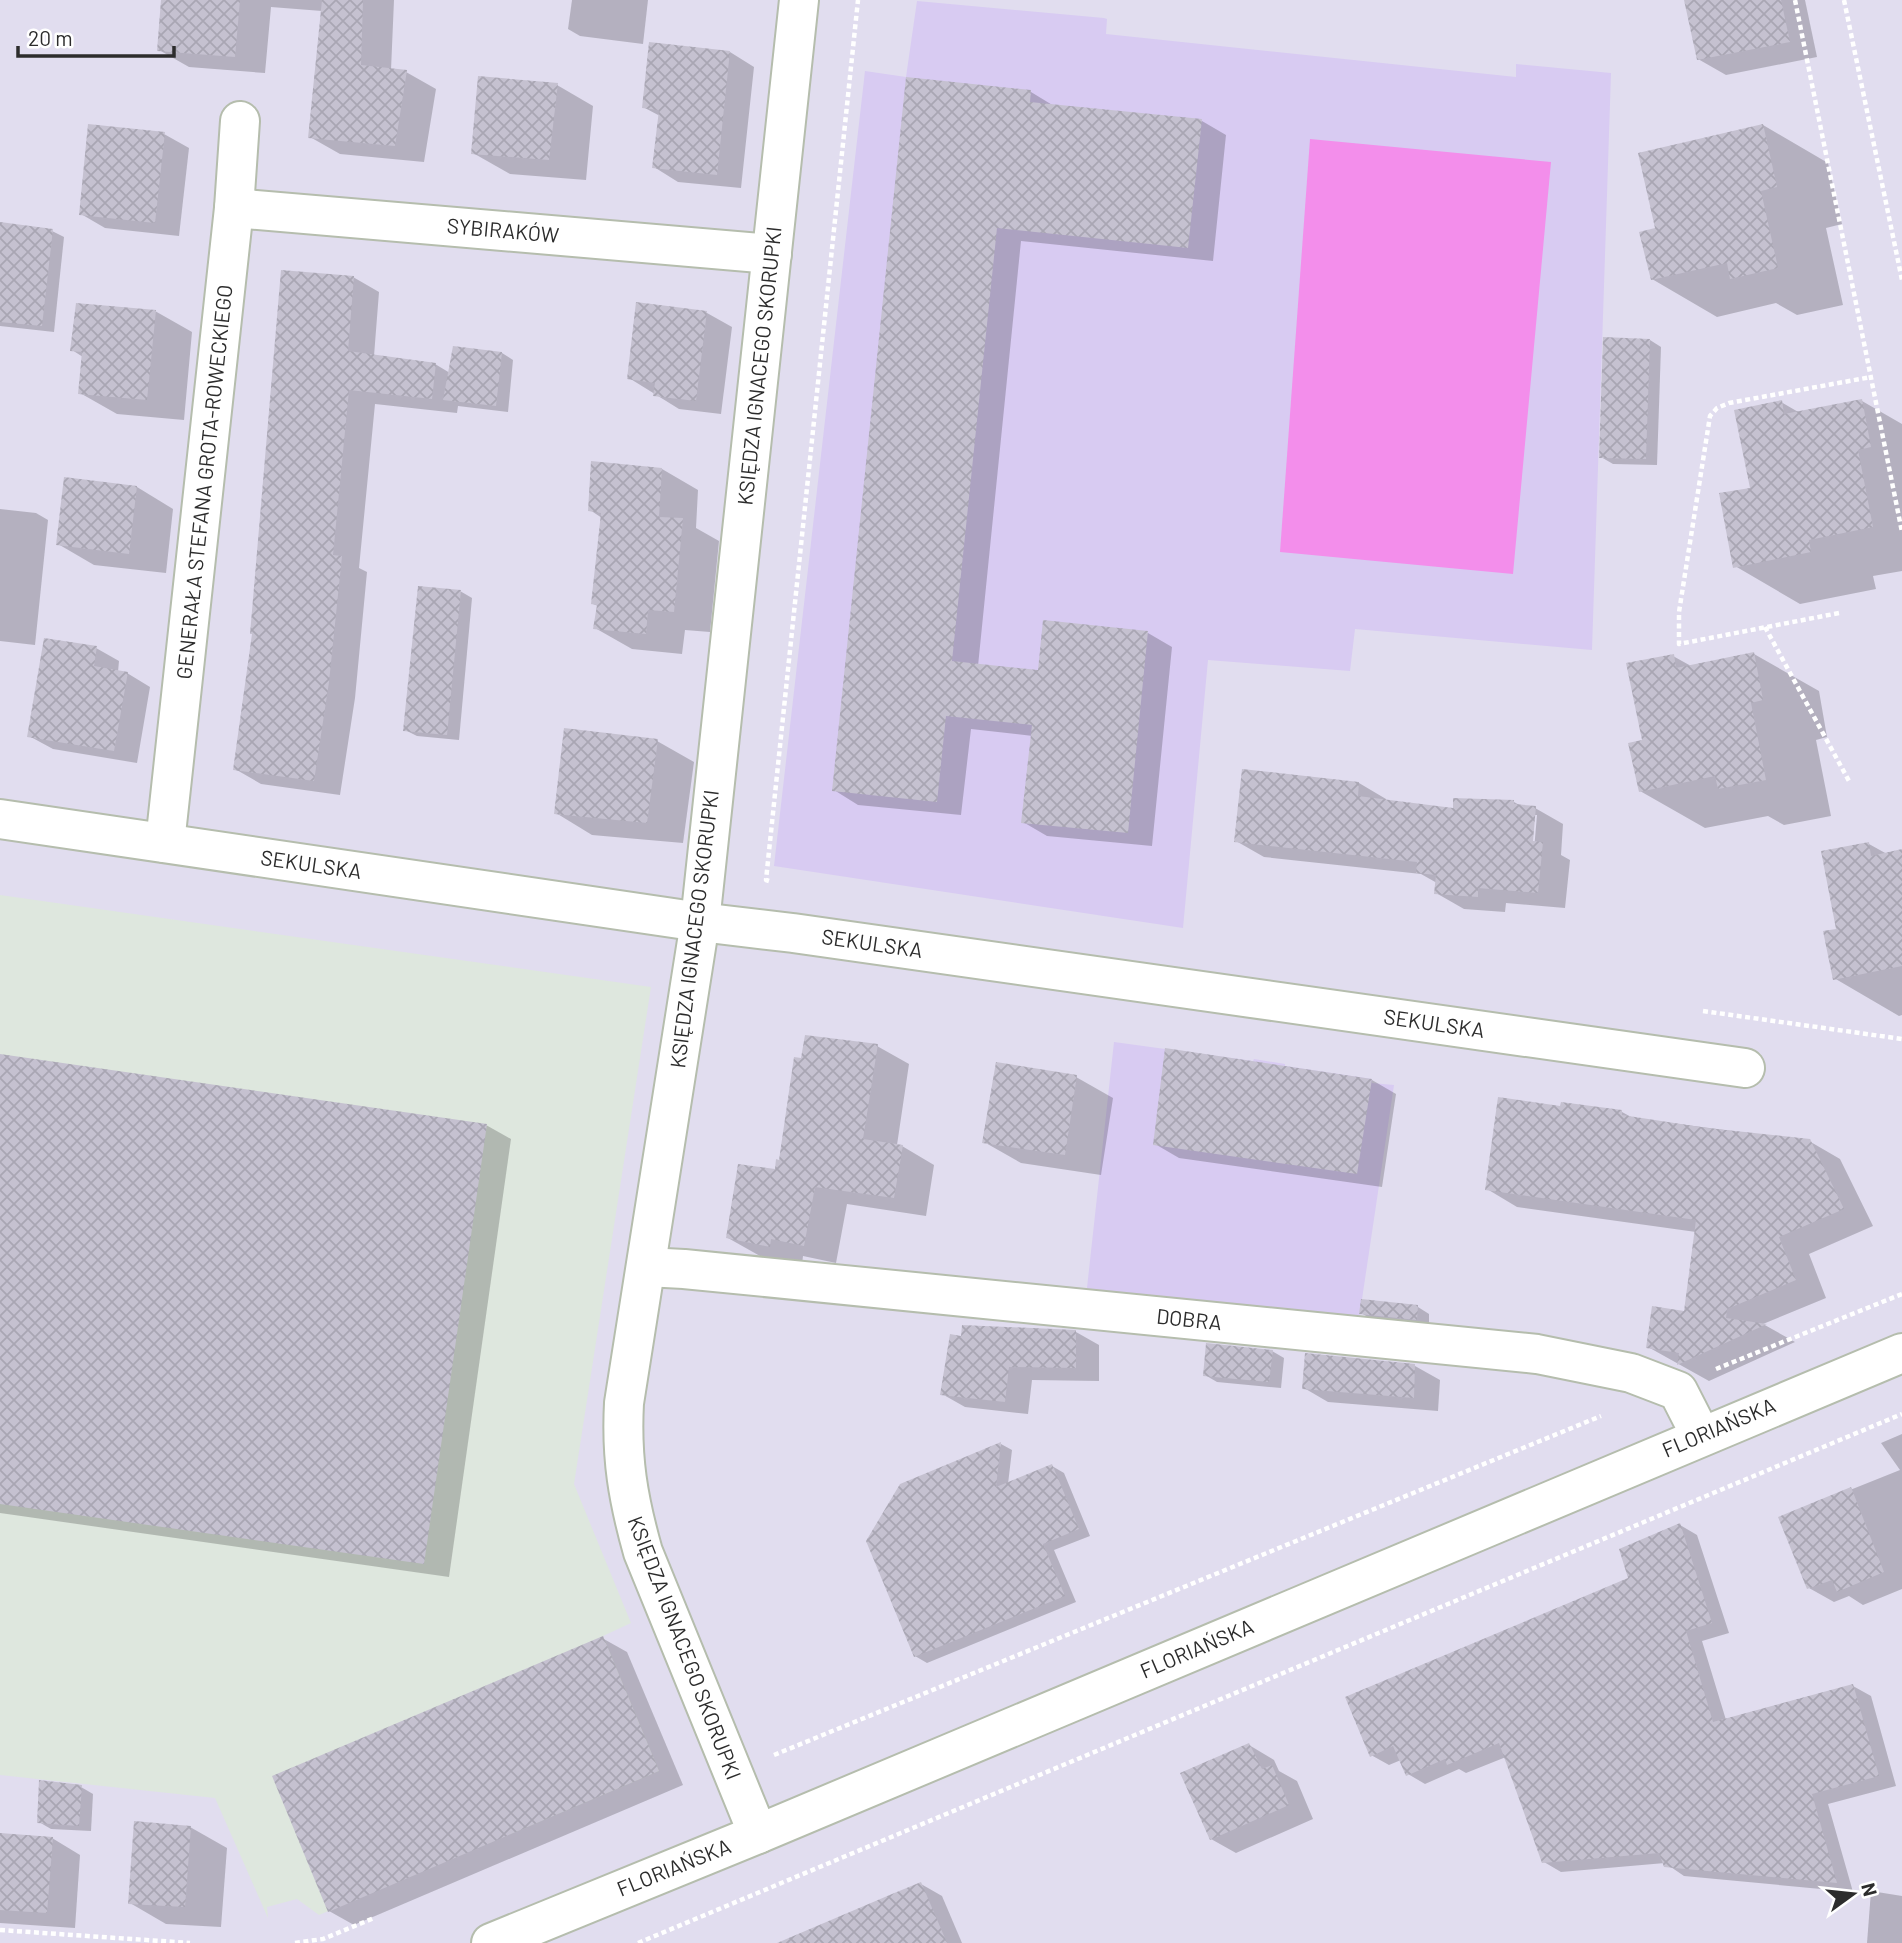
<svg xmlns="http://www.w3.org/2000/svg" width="1902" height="1943" font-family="Barlow,sans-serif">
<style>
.industrial{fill:#dee7de}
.education{fill:#d8cbf2}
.pitch{fill:#f38eeb}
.shadow{fill:#0003;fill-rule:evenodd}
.building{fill:url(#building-cross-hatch)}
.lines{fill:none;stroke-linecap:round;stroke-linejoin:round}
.minor-casing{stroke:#b5bdad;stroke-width:42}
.tertiary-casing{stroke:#b5bdad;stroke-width:42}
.path{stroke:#fff;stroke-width:4.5;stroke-dasharray:5 3.5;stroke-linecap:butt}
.minor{stroke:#fff;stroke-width:38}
.tertiary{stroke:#fff;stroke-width:38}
.labels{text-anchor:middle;stroke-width:6;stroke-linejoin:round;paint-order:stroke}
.street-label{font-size:21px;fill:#2c2c2c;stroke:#fff}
</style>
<defs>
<pattern id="building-cross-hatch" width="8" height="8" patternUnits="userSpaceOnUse" patternTransform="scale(1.75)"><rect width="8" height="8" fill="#c5c1d0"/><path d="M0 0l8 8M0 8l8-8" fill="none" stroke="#a9a6b3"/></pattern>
</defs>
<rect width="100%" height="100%" fill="#e1ddef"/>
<!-- industrial -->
<polygon class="industrial" points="0,895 651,987 574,1484 631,1623 603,1636 659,1771 319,1915 297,1899 267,1907 268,1918 215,1798 0,1775"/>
<!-- education -->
<g class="education">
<polygon points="917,1 1104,18 1107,19 1106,34 1516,77 1516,64 1611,73 1592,650 1355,629 1350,671 1208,660 1183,928 774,866 865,71 906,77"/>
<polygon points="1114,1042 1253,1061 1254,1059 1285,1064 1285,1066 1372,1079 1372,1083 1394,1085 1358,1326 1086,1297"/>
</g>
<!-- pitch -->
<polygon class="pitch" points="1310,139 1551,162 1513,574 1280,552"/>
<!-- shadow -->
<g class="shadow">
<polygon points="163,0 394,0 391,70 406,72 436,89 424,162 340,154 310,137 322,11 271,7 265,73 189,67 159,50"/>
<polygon points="572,0 648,0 643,44 580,36 568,29"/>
<polygon points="1686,0 1805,0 1817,57 1726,75 1698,59"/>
<polygon points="730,52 754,67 741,188 678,182 654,167 660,116 643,107"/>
<polygon points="557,85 593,106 586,180 510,174 473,153"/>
<polygon points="1031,92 1054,106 1202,121 1226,135 1213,261 1021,241 978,666 1040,672 1148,633 1172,647 1152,846 1047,836 1023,822 1033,736 971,729 961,815 858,805 834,790"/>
<polygon points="1763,125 1828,163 1842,224 1826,228 1843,305 1797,315 1776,303 1717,317 1652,279"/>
<polygon points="164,134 189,148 179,236 105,228 81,214"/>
<polygon points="0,224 52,231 64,237 54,332 0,326"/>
<polygon points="353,277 379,292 374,356 435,364 450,373 502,353 513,360 508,412 458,406 457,413 375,404 359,568 367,572 355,698 340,795 261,784 235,769"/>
<polygon points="638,304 707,313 732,327 721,414 679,409 629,378"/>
<polygon points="155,311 192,332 184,420 117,414 80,393 83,357 72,350"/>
<polygon points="1650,340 1661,347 1657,465 1613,464 1601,457"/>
<polygon points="1862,401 1902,424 1902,571 1873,576 1876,589 1800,604 1735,566 1752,490 1781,402 1800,413"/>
<polygon points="662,469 698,490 696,528 719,541 710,632 685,630 682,654 632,649 595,628 598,606 593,604 602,518 590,510"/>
<polygon points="137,487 173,509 166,573 94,565 58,544"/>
<polygon points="0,509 36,513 48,520 35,645 0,641"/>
<polygon points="460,591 472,598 459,740 417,736 405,730"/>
<polygon points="96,648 119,661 118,672 127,673 150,687 137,763 53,749 29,736"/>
<polygon points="1754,654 1819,691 1827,737 1816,740 1831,816 1784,825 1768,816 1705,828 1640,791 1644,741 1673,656 1691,666"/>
<polygon points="657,741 694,762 683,843 592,835 556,813"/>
<path d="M1359,783L1386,799V801L1455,810L1514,802L1521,806L1535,808L1563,824L1561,855L1570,860L1565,908L1506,903L1505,912L1464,909L1436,893L1437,883L1421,874L1264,857L1236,841ZM1533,815H1537L1534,850H1531Z"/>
<polygon points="1869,844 1887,854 1902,851 1902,1015 1899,1016 1834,978 1838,930"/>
<polygon points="877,1046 909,1064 897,1145 902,1146 934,1165 926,1216 847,1204 836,1263 803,1256 802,1264 760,1256 728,1238 776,1171 780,1162"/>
<polygon points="0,1056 486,1125 511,1139 449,1577 0,1513"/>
<polygon points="1076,1077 1113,1098 1101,1175 1021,1163 984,1142"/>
<polygon points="1372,1080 1396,1094 1382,1187 1179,1158 1155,1144"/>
<polygon points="1562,1108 1622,1112 1633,1118 1809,1141 1840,1159 1873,1226 1809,1254 1826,1298 1763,1324 1795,1342 1709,1381 1648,1347 1685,1313 1696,1232 1517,1207 1487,1189"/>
<polygon points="1418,1307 1429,1314 1429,1326 1373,1320 1361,1313"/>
<polygon points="1076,1332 1099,1345 1099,1381 1032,1380 1028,1414 965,1407 942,1394 963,1338"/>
<polygon points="1272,1351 1284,1358 1281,1388 1217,1382 1205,1375"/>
<polygon points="1415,1366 1440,1380 1438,1411 1328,1402 1304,1388"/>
<polygon points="1902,1434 1902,1589 1863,1605 1849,1596 1834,1602 1809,1588 1780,1518 1900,1470 1881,1443"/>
<polygon points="1001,1444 1012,1450 1008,1484 1052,1466 1064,1473 1090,1536 1054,1550 1076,1602 927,1663 915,1656"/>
<polygon points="1680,1525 1697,1535 1729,1633 1702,1641 1726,1720 1853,1686 1871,1696 1896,1786 1828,1804 1853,1892 1684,1876 1665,1863 1561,1872 1544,1862 1506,1757 1466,1773 1459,1769 1425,1784 1408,1774 1401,1760 1389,1765 1371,1755 1630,1579"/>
<polygon points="602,1638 627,1652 683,1785 354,1925 329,1911"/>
<polygon points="1249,1745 1274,1760 1279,1771 1297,1781 1313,1819 1236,1853 1211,1839"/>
<polygon points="81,1787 93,1794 91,1831 51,1829 39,1822"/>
<polygon points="190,1827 227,1848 221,1927 166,1924 130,1903"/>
<polygon points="0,1835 52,1838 80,1855 75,1928 0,1923"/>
<polygon points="921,1884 942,1896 962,1943 792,1943"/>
<polygon points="1871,1891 1902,1896 1902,1943 1867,1943"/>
</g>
<!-- building -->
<g class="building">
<polygon points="161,0 240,0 235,57 157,51"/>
<polygon points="322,0 363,0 361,65 407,70 395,146 308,138"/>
<polygon points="1684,0 1781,0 1790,42 1697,60"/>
<polygon points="649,42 730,51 717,175 652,168 659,110 642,108"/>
<polygon points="478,76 558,83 549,160 471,154"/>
<polygon points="906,77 1031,90 1030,102 1202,119 1188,248 997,228 952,661 1038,670 1043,620 1148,631 1128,833 1021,823 1032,725 946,716 937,802 832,791"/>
<polygon points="88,124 165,132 155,223 79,215"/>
<polygon points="1763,124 1777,187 1761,191 1778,268 1730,279 1727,263 1651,280 1639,232 1655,228 1638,153"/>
<polygon points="0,222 53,229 42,326 0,322"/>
<polygon points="281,270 354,276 348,351 436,363 432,399 349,390 333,555 342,556 329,682 314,781 233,770 252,634 250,634"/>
<polygon points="636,302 707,311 696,401 653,396 655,383 627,379"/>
<polygon points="76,303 156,310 147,400 78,394 82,352 70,351"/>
<polygon points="1603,337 1650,339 1646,459 1599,458"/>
<polygon points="453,346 502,352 496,406 443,400"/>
<polygon points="1862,399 1871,447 1858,450 1873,527 1809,540 1811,552 1733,568 1719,493 1750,488 1734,410 1782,400 1784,414"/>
<polygon points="591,461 662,468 659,517 683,518 674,612 648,610 646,634 593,629 597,605 591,604 601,513 588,511"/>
<polygon points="64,477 137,486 129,554 56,545"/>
<polygon points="418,586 461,590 447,735 403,731"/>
<polygon points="44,638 97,646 94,666 128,672 114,751 27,737"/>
<polygon points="1754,652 1763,700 1751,703 1766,780 1718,789 1715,776 1639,792 1628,743 1642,740 1626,663 1674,654 1676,668"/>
<polygon points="564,728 658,739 647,823 554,814"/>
<polygon points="1242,769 1359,782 1358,796 1453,808 1453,798 1514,800 1514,804 1536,806 1533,841 1543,842 1538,893 1478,888 1478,897 1434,894 1436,875 1416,873 1417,862 1234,842"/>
<polygon points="1869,842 1871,856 1902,849 1902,966 1833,980 1823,931 1836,929 1821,851"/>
<polygon points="805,1035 878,1044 863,1139 903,1145 894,1198 815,1187 804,1246 771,1239 770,1247 726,1238 738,1164 775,1169 776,1159 779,1160 794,1057 801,1058"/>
<polygon points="1165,1048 1372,1079 1357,1174 1153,1145"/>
<polygon points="0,1054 487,1124 424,1564 0,1504"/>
<polygon points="996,1062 1077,1075 1065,1155 982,1143"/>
<polygon points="1498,1097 1560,1106 1561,1102 1622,1110 1622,1115 1707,1128 1810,1139 1844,1209 1779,1237 1796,1280 1727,1309 1726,1318 1767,1324 1677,1365 1679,1353 1646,1348 1652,1306 1684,1311 1696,1220 1485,1190"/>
<polygon points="1361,1299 1418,1305 1417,1320 1359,1314"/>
<polygon points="962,1325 1076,1330 1076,1368 1009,1367 1005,1402 940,1395 950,1334 961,1336"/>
<polygon points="1206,1343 1273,1350 1269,1382 1203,1376"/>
<polygon points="1305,1353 1415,1364 1414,1398 1302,1389"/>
<polygon points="1001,1442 996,1487 1052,1464 1079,1529 1043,1544 1065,1596 914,1657 866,1541 900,1484"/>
<polygon points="1851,1487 1884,1572 1837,1592 1832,1580 1807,1589 1778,1517"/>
<polygon points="1680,1523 1712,1623 1686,1631 1713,1722 1853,1684 1879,1776 1812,1794 1837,1883 1664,1867 1659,1853 1542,1863 1499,1743 1447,1765 1445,1759 1406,1776 1393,1746 1370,1757 1345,1697 1628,1578 1619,1549"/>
<polygon points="603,1636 659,1771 328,1912 272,1776"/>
<polygon points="1249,1743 1262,1769 1272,1765 1289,1805 1210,1840 1180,1773"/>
<polygon points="39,1780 82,1785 79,1826 37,1823"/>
<polygon points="134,1821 191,1826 185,1907 128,1904"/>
<polygon points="0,1833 53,1837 47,1913 0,1910"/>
<polygon points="921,1882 947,1943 777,1943 892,1894"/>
</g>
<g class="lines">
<defs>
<g id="minor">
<polyline points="234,208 772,254"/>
<polyline points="0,819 700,922 793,933 1745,1068"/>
<polyline points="165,843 234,208 240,121"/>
<polyline points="646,1267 684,1269 1537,1354 1631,1373 1678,1391 1701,1436"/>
<path d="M758,1834L643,1552C628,1499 621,1458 624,1403L700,922L799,0"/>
</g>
<polyline id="tertiary" points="491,1943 758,1834 1902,1353"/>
</defs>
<!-- minor casing -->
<use href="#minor" class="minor-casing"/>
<!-- tertiary casing -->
<use href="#tertiary" class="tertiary-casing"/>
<!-- path -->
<g class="path">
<polyline points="1795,0 1902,532"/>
<polyline points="1844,0 1902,280"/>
<polyline points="1839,613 1679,644 1679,612 1710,416 1717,408 1729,403 1871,377"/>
<polyline points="1765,627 1849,781"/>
<polyline points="769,881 766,880 858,0"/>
<polyline points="1703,1011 1902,1039"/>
<polyline points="1716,1369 1902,1294"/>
<polyline points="774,1755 1601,1416"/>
<polyline points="0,1930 190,1943"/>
<polyline points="295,1943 323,1939 374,1918"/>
<polyline points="638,1943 1902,1414"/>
</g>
<!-- minor -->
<use href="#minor" class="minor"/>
<!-- tertiary -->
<use href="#tertiary" class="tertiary"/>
</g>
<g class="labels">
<!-- street labels -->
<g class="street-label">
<text transform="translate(503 231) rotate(5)" y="7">SYBIRAKÓW</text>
<text transform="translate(760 366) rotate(-84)" y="7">KSIĘDZA IGNACEGO SKORUPKI</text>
<text transform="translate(205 482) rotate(-84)" y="7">GENERAŁA STEFANA GROTA-ROWECKIEGO</text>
<text transform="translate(311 865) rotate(8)" y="7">SEKULSKA</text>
<text transform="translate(695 929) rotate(-83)" y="7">KSIĘDZA IGNACEGO SKORUPKI</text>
<text transform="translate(872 944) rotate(8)" y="7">SEKULSKA</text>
<text transform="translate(1434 1024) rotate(8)" y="7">SEKULSKA</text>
<text transform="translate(1189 1320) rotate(6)" y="7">DOBRA</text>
<text transform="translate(1719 1428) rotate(-23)" y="7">FLORIAŃSKA</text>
<text transform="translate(684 1648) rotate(69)" y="7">KSIĘDZA IGNACEGO SKORUPKI</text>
<text transform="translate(1197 1649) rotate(-23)" y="7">FLORIAŃSKA</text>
<text transform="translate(674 1868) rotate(-22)" y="7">FLORIAŃSKA</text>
</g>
</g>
<!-- north arrow -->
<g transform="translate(1853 1894) rotate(75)" stroke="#ffffff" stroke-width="5" paint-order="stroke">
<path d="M0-5L12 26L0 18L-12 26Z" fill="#2c2c2c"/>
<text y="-10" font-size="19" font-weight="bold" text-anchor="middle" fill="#2c2c2c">N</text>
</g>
<!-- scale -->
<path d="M18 46v10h156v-10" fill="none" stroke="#2c2c2c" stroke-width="3.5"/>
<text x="28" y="46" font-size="21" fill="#2c2c2c" stroke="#ffffff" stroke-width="5" paint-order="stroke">20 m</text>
</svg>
